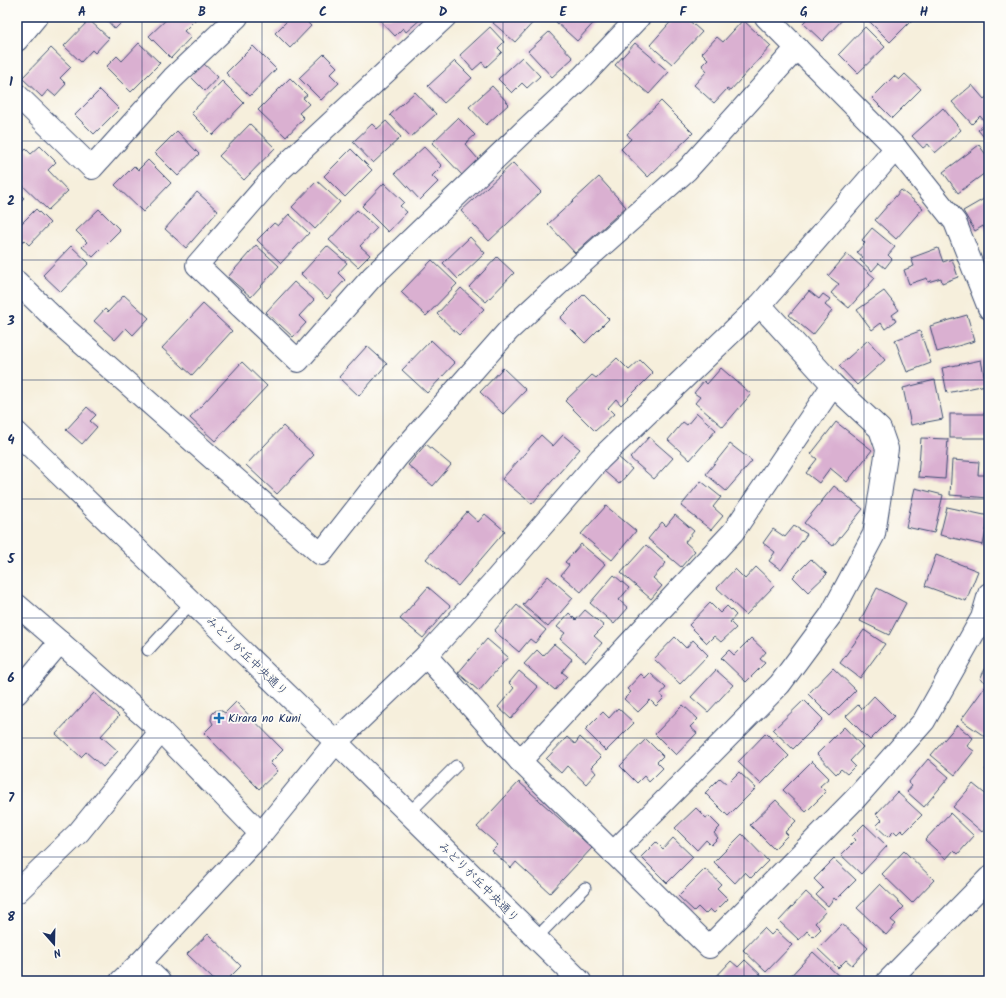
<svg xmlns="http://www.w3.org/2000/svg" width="1006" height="998" font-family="Kalam,'Klee One',sans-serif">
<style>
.building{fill:#dab0d1}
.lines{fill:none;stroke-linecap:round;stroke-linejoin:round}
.service-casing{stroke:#3c4c71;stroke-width:13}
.minor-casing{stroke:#3c4c71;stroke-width:24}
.tertiary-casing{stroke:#3c4c71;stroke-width:24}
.service{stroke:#fff;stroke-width:11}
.minor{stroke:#fff;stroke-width:22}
.tertiary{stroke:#fff;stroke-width:22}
.grid{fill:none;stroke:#1b2f5e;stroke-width:1;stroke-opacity:0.55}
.poi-dot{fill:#1f6fb2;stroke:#fdfcf7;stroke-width:1.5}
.labels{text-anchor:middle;stroke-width:3.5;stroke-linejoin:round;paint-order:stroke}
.street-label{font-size:12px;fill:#1b2f5e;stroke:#fdfcf7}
.poi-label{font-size:12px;fill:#1b2f5e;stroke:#fdfcf7;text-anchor:start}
.neatline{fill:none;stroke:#1b2f5e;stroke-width:1.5}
.grid-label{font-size:13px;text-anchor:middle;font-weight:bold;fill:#1b2f5e}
</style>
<rect width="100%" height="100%" fill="#fdfcf7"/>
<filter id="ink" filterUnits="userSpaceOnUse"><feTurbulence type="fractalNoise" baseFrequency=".025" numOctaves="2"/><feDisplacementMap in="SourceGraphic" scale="8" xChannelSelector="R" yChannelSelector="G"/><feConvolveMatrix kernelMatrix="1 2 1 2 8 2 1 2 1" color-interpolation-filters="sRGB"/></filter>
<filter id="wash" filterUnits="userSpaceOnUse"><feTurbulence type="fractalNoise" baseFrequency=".012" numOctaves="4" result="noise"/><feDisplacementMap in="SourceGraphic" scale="16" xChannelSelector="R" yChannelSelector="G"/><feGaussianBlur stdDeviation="0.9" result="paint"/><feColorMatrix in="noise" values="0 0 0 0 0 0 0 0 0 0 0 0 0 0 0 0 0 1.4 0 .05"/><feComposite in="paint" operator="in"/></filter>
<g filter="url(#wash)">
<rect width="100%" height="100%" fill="#f6efdc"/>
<g id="blocks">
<!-- building -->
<g class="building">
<polygon points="104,17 127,17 115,29"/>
<polygon points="169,17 198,17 184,31 191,37 171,58 149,36"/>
<polygon points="291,17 302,17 311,26 290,48 275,33"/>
<polygon points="377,17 423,17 406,32 403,28 395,36"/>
<polygon points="498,17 538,17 515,42 493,23"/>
<polygon points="560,17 599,17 577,41 556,22"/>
<polygon points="675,17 685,17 702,32 672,64 650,45"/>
<polygon points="809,17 845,17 822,41 803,23"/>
<polygon points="865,17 915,17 890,42"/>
<polygon points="89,20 109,38 95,53 92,50 81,62 64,46"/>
<polygon points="743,20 771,46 730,91 727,89 714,103 694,85 707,71 702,65 708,59 702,53 717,37 723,42"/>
<polygon points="490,27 504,42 498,48 502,52 486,67 482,62 473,70 460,55"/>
<polygon points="865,27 885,47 858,73 839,54"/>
<polygon points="549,32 573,58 552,77 528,51"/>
<polygon points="139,43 160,63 131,92 106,67 117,56 122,61"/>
<polygon points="635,43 669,72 649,94 615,65"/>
<polygon points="253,46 276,69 250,96 226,73"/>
<polygon points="51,48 71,67 60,78 66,84 55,96 48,90 42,97 22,78"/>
<polygon points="324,54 337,67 330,74 339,83 321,100 299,78"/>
<polygon points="522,57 540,76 527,88 522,83 512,93 498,79"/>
<polygon points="455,61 472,78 444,103 428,86"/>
<polygon points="203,63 218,77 205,91 190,76"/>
<polygon points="905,74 921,89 892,118 872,98 894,76 899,80"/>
<polygon points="290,78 307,95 303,98 309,104 299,113 304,118 286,137 258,110"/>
<polygon points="222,81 244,103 213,135 191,113"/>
<polygon points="972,85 984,99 989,95 989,143 978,130 986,123 980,116 972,124 952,102"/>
<polygon points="492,86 509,104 486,125 469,107"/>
<polygon points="100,90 119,109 94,134 75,115"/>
<polygon points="415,92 436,114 411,137 390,115"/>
<polygon points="661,101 693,133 648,177 621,149 631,139 627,134"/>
<polygon points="943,108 961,130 935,153 928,144 923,148 912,136"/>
<polygon points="458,118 475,135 465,144 478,159 462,175 432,143"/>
<polygon points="386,121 401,137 373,163 353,142 372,124 377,129"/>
<polygon points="250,124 275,148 244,180 219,156"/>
<polygon points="177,131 199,154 178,176 155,153"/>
<polygon points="979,145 989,159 989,170 958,193 943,172"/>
<polygon points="40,146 56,162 48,170 68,191 48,210 17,180 17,158 26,149 31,154"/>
<polygon points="424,147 442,166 432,176 438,182 420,200 395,173"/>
<polygon points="351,149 372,170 345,197 324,176"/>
<polygon points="148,160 171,183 143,212 115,185 134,166 138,170"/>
<polygon points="513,163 541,192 489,241 461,211"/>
<polygon points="599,177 626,207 575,253 548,224"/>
<polygon points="317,181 340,202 315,229 292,207"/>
<polygon points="384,183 404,202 400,206 407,212 388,232 362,206"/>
<polygon points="901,190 923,208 896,239 875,220"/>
<polygon points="17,191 24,198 17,205"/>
<polygon points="197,192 218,211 186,248 165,229"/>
<polygon points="989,196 989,231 987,232 983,226 975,231 963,211"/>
<polygon points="36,209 50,223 29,245 24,240 18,246 17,245 17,220 21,224"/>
<polygon points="99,209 120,230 93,257 82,247 87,242 76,231"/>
<polygon points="357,210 377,228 360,246 370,255 358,267 329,240"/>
<polygon points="289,214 309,233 281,263 257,240 274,223 278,226"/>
<polygon points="872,228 895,247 888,255 892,259 885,268 879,263 872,271 860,260 863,257 857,252 865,243 862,240"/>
<polygon points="470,237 485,253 458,279 443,263"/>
<polygon points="256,245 279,266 251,297 228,277"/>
<polygon points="71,246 89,263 61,292 43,275"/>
<polygon points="327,246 347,263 338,273 345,280 327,299 301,274"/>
<polygon points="938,248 943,262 952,259 958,277 942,283 941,278 928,282 927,278 909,284 904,270 914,266 911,258"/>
<polygon points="847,254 875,278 849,308 831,293 839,284 828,276"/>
<polygon points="497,257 514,273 486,302 469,287"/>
<polygon points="432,260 457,284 426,316 401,292"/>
<polygon points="294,282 314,300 299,316 306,323 293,337 266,312"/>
<polygon points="461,288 484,309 459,335 437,314"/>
<polygon points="809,291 819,299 823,294 830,299 825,305 832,311 813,335 789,315"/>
<polygon points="884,291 899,310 892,315 896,321 885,329 881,323 872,330 857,310"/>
<polygon points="584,294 609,319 585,343 560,318"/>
<polygon points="124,295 149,318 133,335 126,328 115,340 94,321 105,309 108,312"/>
<polygon points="203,304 232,331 192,375 162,348"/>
<polygon points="967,315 975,341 937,352 930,326"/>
<polygon points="920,331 931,363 907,372 895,340"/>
<polygon points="431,340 455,363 427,393 402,370"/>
<polygon points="868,340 885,360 857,385 839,366"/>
<polygon points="367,346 387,364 359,396 339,377"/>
<polygon points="617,358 629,370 640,360 653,373 621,405 616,399 608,408 614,414 595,431 565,401 592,375 596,378"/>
<polygon points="981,360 986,385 947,393 942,368"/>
<polygon points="242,362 267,386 215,441 190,418"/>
<polygon points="503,368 526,390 503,414 480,392"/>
<polygon points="721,368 751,394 723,427 695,403 700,397 694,393 704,381 707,384"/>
<polygon points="935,380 943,419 911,425 903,388"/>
<polygon points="87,407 96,415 90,421 97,427 82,444 66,430"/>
<polygon points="697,413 716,430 690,460 668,440 683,422 687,425"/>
<rect x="950" y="414" width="39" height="24"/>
<polygon points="836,422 872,450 847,482 830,468 819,483 806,473 817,459 811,454"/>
<polygon points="283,426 314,455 277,494 246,465"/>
<polygon points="541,435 553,446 563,435 580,449 532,504 502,479"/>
<polygon points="649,437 673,458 654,479 630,458"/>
<polygon points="921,438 948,439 945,479 918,477"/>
<polygon points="426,444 451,465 433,486 408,465"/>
<polygon points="730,444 752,461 726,491 706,474"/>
<polygon points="617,456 632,469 619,484 604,471"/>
<polygon points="952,460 979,462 978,475 989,475 989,498 950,495"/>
<polygon points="701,481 721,497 713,507 723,516 711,530 681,506"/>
<polygon points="834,486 863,509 833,546 804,523"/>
<polygon points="915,488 943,495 934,533 906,527"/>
<polygon points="606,506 636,531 612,560 581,534"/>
<polygon points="947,507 989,516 983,545 940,535"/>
<polygon points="467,512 478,522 485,514 505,531 458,586 426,559"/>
<polygon points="675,515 694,531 685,542 695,551 681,567 648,539 662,522 666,526"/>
<polygon points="794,526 807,534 781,570 769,561 775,552 763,543 773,529 785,537"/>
<polygon points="581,544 605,564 581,592 561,575 569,565 565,562"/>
<polygon points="646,545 666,563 653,578 662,586 651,599 621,573"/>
<polygon points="936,555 978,571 966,601 925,586"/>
<polygon points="811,559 827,574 808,592 793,577"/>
<polygon points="756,567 775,585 746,615 717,588 735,569 745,579"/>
<polygon points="614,575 629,588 619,600 628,608 614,624 590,603"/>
<polygon points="548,576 573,598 548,627 523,605"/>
<polygon points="428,587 450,606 423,638 400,619"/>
<polygon points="877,588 906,603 889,635 860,621"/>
<polygon points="710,603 720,613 727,606 736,615 730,622 736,628 721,642 714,636 707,643 689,625"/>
<polygon points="517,605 546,630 535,643 530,639 519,652 494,631"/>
<polygon points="585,610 604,626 594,636 602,643 586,662 560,639 565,633 557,627 569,613 576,620"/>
<polygon points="864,630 885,644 860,678 840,663"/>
<polygon points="675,637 686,648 693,640 708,655 680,684 654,659"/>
<polygon points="751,638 766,652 760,659 765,663 746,682 721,658 729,650 734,655"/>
<polygon points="487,639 508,657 479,691 458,673"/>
<polygon points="554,644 572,659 562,672 567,676 555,690 524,664 537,650 543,656"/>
<polygon points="989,661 989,684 980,679"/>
<polygon points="833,668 856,690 830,716 808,694"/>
<polygon points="716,670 733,685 708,712 691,697"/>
<polygon points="519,671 538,687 511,719 498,707 514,688 509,683"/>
<polygon points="650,673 666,688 660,695 664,698 656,706 650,700 638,712 624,699 631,692 627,689 641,674 645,678"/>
<polygon points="985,687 989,690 989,735 987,738 961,720"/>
<polygon points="94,693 119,716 101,736 118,751 103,767 86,752 81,757 56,734"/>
<polygon points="874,696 894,716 870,740 846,716 858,705 862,709"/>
<polygon points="804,700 823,719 793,749 773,730"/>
<polygon points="236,702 283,750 270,763 278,771 259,789 204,733 213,724 211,720 212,714 215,711 220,710 225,713"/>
<polygon points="683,705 698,719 690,727 697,733 676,755 655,734"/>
<polygon points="618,708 634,723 606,751 585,730 603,712 609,718"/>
<polygon points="957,725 973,738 967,746 974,751 955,775 931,755"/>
<polygon points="844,727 863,747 850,761 855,766 847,774 841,769 836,774 817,754"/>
<polygon points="766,733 789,756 761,784 738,762"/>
<polygon points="567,737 575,744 580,737 601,757 591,767 596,773 586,784 567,766 561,773 546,759"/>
<polygon points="646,739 663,756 657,762 663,768 649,782 644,776 637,783 620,766"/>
<polygon points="928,759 949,777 924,807 907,792 912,786 908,783"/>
<polygon points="812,761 829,778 820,786 826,792 806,812 783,790"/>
<polygon points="989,764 989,772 985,770"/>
<polygon points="739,772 756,788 728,816 705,793 720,778 727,784"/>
<polygon points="519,782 592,848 550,893 516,862 511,868 492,851 498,845 477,827"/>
<polygon points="973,784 989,797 989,823 982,832 953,807"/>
<polygon points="897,792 922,815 904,833 901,830 897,834 894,831 888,837 876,826 882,820 876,814"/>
<polygon points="776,800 796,821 785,832 788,835 774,849 750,825"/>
<polygon points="696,808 706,818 709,816 720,827 714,833 718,838 711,845 706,840 697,850 675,828"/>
<polygon points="950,813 974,836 958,854 954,850 946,859 925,840"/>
<polygon points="864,824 887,846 861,874 841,855 856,840 852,836"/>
<polygon points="742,834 768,861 751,878 745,872 735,883 714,862"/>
<polygon points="673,838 693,857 667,883 641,857 656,842 663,849"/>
<polygon points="904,851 934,880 912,903 882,874"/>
<polygon points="834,859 856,880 836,900 834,898 828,906 816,895 823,888 814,879"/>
<polygon points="705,869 721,884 717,888 728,899 714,913 710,909 705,914 698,907 694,911 678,896"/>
<polygon points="880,884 904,907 891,920 896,924 886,935 857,908"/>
<polygon points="806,892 826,911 815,923 821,929 813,937 807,931 799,940 779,921"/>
<polygon points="842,924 868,948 852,965 846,960 838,968 818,949"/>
<polygon points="764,928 771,935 776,930 792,945 766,972 743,950"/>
<polygon points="208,934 241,966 226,981 215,981 187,954"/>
<polygon points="813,952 842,979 841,981 786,981"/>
<polygon points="745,960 762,976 757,981 712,981 731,961 738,967"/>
</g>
</g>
</g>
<g filter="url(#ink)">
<use href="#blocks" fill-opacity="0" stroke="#3c4c71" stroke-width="1"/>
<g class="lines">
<defs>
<g id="service">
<polyline points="148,650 192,602"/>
<polyline points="409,813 456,766"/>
<polyline points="536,938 585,888"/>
</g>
<g id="minor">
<polyline points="445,17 277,173 197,265 298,361 372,277 523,132 583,76 639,17"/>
<polyline points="766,17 896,148 955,222 989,308"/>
<polyline points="17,40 36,17"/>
<polyline points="17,95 92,168 173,78 237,17"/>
<polyline points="17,282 60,324 321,554 397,457 508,331 562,281 687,170 797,48"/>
<polyline points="17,605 60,642 161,731 261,834"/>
<polyline points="426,656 520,761 709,947 855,799 924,721 982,618 989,594"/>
<polyline points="17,693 60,642"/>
<polyline points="520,761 733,532 833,385"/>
<polyline points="613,853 780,684 831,615 874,534 887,449 880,429 833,385 760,305"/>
<polyline points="17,892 79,832 161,731"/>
<polyline points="140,963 159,981"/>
<polyline points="121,981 140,963 261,834 336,742 426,656 496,579 600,459 760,305 896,148"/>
</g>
<g id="tertiary">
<polyline points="17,433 336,742 580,981"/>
<polyline points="888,981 989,878"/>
</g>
</defs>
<!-- service casing -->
<use href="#service" class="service-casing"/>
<!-- minor casing -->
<use href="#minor" class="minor-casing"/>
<!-- tertiary casing -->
<use href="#tertiary" class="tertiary-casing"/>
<!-- service -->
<use href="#service" class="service"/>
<!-- minor -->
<use href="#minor" class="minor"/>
<!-- tertiary -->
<use href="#tertiary" class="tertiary"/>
</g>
</g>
<!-- grid -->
<path class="grid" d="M142,17V981M262,17V981M383,17V981M503,17V981M623,17V981M744,17V981M864,17V981M17,141H989M17,260H989M17,380H989M17,499H989M17,618H989M17,738H989M17,857H989"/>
<!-- markers -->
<path class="poi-dot" d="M217 712h4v4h4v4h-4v4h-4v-4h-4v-4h4z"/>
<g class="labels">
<!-- street labels -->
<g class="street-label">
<text transform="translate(247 656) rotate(44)" y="4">みどりが丘中央通り</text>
<text transform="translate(479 882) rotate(45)" y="4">みどりが丘中央通り</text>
</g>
<!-- poi labels -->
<g class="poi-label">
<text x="228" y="722">Kirara no Kuni</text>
</g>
</g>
<!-- margin -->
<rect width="1006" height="998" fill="none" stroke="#fdfcf7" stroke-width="44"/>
<!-- north arrow -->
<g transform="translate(54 944) rotate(160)" stroke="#fdfcf7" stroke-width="3" paint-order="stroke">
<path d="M0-3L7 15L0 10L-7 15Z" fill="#1b2f5e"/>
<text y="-6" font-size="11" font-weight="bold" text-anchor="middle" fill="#1b2f5e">N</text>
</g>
<rect x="22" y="22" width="962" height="954" class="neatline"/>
<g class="grid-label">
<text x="82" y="16">A</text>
<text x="202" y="16">B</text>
<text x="323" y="16">C</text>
<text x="443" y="16">D</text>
<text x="563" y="16">E</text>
<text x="683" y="16">F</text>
<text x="804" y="16">G</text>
<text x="924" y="16">H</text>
<text x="11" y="86">1</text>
<text x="11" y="205">2</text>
<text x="11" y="325">3</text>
<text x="11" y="444">4</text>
<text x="11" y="563">5</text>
<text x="11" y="682">6</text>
<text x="11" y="802">7</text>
<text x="11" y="921">8</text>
</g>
</svg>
